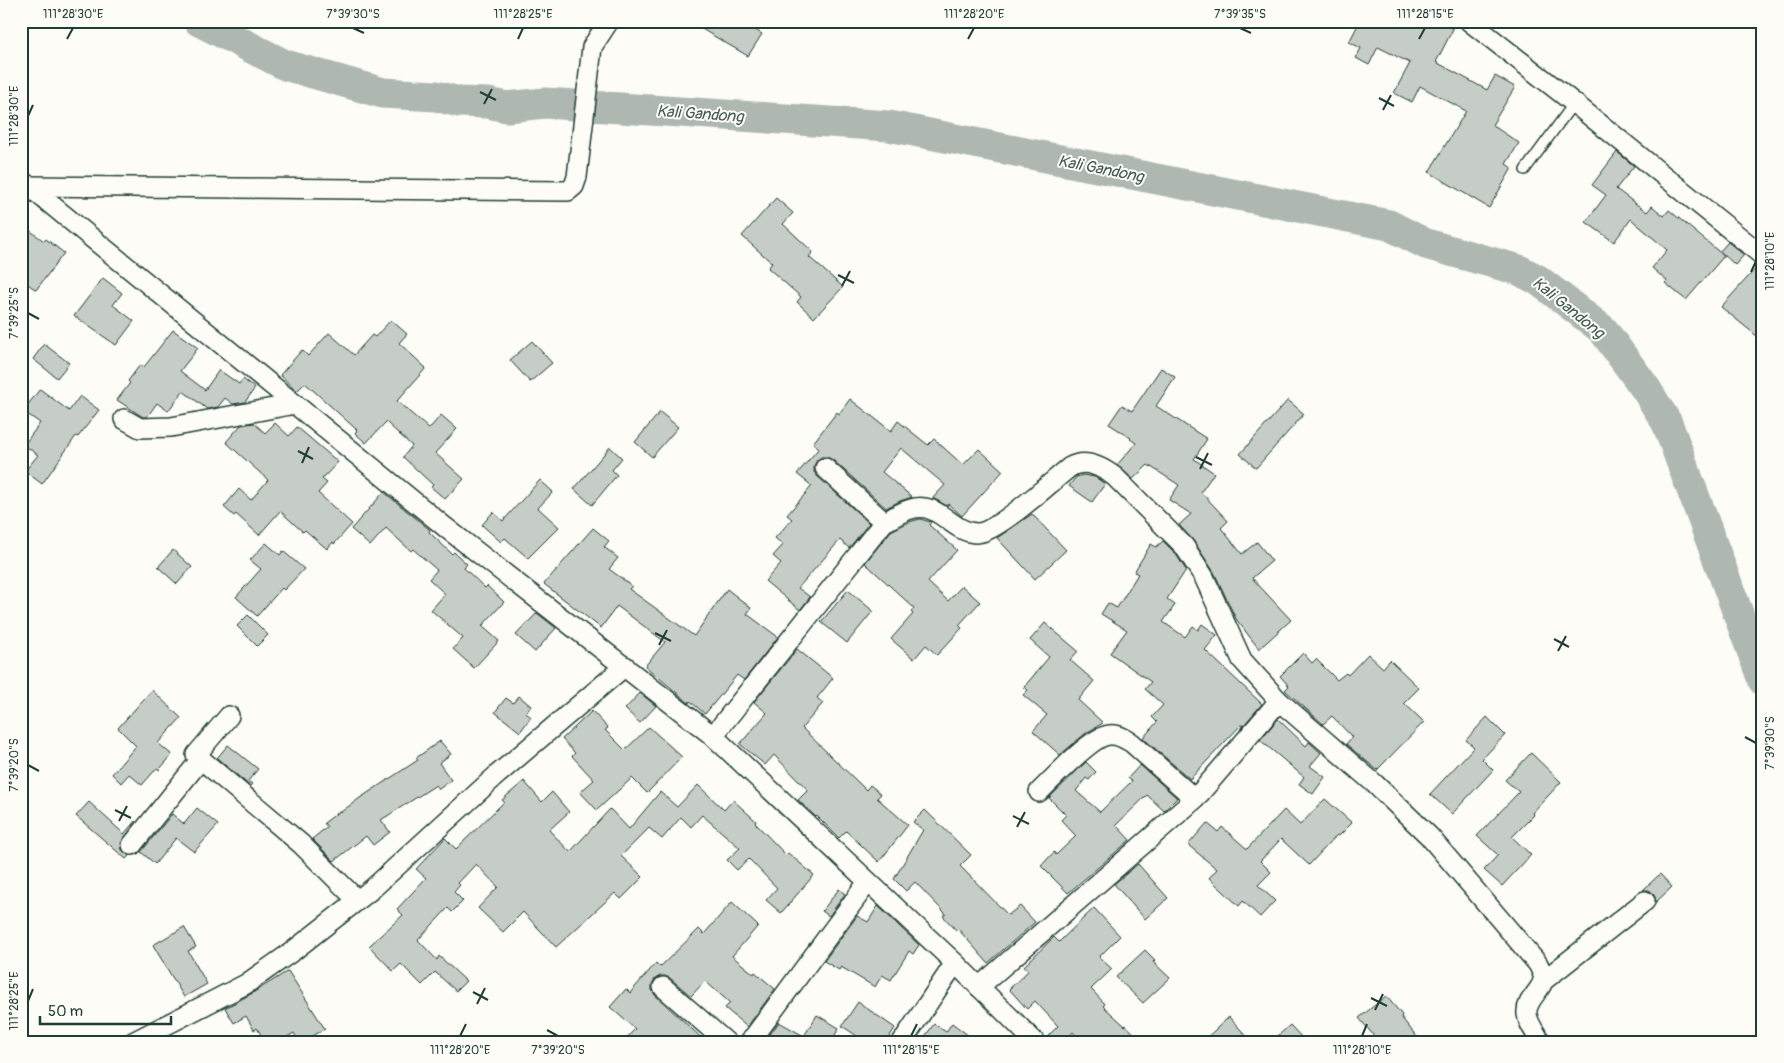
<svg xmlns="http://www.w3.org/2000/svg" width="1784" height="1063" font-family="Pangolin,sans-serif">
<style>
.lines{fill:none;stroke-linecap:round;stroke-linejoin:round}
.river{stroke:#aeb8b1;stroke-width:31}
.building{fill:#c6cdc7;stroke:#1f3d34}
.service-casing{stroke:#1f3d34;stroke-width:12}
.minor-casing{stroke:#1f3d34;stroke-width:22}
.service{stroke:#fdfcf7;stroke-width:9}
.minor{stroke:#fdfcf7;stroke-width:19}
.ticks{fill:none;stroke:#1f3d34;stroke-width:2}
.labels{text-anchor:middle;stroke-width:4;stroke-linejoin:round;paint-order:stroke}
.water-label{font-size:16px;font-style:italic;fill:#435c53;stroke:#fdfcf7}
.neatline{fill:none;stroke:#1f3d34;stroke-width:2}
.ticks-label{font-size:12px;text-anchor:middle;fill:#1f3d34}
</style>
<rect width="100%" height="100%" fill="#fdfcf7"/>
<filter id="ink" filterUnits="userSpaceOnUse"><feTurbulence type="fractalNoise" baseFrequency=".02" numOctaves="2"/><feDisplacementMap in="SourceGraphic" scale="10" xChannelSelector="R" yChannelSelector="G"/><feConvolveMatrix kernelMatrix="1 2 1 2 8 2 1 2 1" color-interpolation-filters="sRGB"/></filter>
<g filter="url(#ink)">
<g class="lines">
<!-- river -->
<polyline class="river" points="199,21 285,65 383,93 436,96 459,102 488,103 507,107 545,103 889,126 1389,225 1426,244 1519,270 1538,280 1603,330 1646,389 1667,423 1763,680"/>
</g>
<!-- building -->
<g class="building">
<polygon points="688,21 740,21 762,34 748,56"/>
<polygon points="1360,21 1439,21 1453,29 1436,62 1487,90 1495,76 1515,87 1492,125 1519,143 1506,164 1512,168 1489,208 1429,172 1466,111 1420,86 1412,102 1394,93 1410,63 1378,47 1369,65 1356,58 1361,48 1349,42"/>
<polygon points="1617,152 1634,166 1616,189 1647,212 1652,206 1664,216 1669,210 1724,256 1686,300 1665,283 1667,281 1652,268 1667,250 1631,219 1614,242 1586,222 1606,195 1592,185"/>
<polygon points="776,198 793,213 783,224 813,252 809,257 843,287 814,318 797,302 801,297 768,268 772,263 742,236"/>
<polygon points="21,224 44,241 46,239 64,253 36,290 21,279"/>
<polygon points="1728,242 1744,255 1735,265 1720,251"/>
<polygon points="1758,266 1763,267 1763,341 1721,307"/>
<polygon points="103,278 122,293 113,305 134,321 116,345 74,316"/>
<polygon points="391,320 407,334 399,343 426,368 397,401 429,429 441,415 457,429 435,453 464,479 445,499 431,487 433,485 403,457 412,446 386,422 366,443 355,433 357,430 305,383 297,391 280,375 302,350 308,356 329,333 354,355 372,335 375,337"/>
<polygon points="173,330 198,348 180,371 205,390 219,370 239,384 243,379 255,388 245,402 233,404 225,398 218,407 207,409 183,391 168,411 157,403 147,417 143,417 117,400 130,383 128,381 140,365 144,367"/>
<polygon points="532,341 552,363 530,382 510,360"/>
<polygon points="44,344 69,363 57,378 33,359"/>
<polygon points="1161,368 1175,377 1156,406 1207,439 1194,459 1214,473 1201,492 1228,521 1221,528 1242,554 1257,542 1272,561 1252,578 1291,620 1259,649 1236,619 1214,572 1193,540 1179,525 1191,514 1169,500 1179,485 1148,465 1133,479 1117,465 1136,443 1130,439 1131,438 1109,424 1122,405 1132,411"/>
<polygon points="40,389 69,411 80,396 99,410 78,437 76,436 42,484 25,471 38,455 24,445 40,423 23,411"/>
<polygon points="850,399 891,431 898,421 928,445 934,439 963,465 979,449 1003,471 962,516 948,504 947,506 933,498 945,485 901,448 882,472 912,497 900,501 886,508 833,460 827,457 821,457 817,460 814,466 814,472 817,476 869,523 849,548 840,540 798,588 810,597 800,610 765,581 781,563 773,556 783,545 775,538 792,519 787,515 812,486 797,474 819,448 813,443 837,412 839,414"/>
<polygon points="1288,400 1304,414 1256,468 1240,454"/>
<polygon points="660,412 678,427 652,457 635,442"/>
<polygon points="254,423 265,433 275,423 289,436 297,427 338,462 322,479 327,483 318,493 352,524 334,544 333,542 327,549 305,530 303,532 280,511 259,535 236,514 234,516 224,507 239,489 251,500 268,480 226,442 241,425"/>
<polygon points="610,447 622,458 612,470 617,475 592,505 574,489"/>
<polygon points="1083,475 1095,477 1105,484 1092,502 1069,486 1076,477"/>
<polygon points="540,480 553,492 538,508 559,527 528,558 505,538 501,542 482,525 493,512 503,521"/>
<polygon points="384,492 430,530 429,532 452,554 454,552 467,564 464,568 485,588 487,586 504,602 482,626 499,641 474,668 453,649 463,638 431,610 445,594 429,579 437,570 413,549 411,551 386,528 370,546 351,529"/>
<polygon points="1032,514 1066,550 1035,579 997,538"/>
<polygon points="920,519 931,522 929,525 957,550 928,582 948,601 962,586 980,602 959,625 962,628 937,655 926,645 914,659 891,639 913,614 911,612 914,608 865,563 891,531 909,522"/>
<polygon points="593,528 609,541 604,547 618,558 609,569 632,586 629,589 694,636 727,589 751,608 747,614 778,637 744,680 737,675 705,714 690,701 689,703 645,666 665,642 617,606 601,628 544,584"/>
<polygon points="1163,541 1175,553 1186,570 1167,599 1175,605 1163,622 1185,637 1193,626 1198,630 1202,624 1217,635 1205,650 1262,704 1243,726 1241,725 1190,779 1143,738 1157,722 1152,717 1163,705 1145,689 1151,682 1110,653 1127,630 1101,614 1108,603 1117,608 1138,574 1134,572 1151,544 1156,547"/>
<polygon points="266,543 280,555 283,551 304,569 284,590 282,588 257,616 236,597 261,569 250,560"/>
<polygon points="173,550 192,567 177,584 158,567"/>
<polygon points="848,590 873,611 847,643 821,622"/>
<polygon points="537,613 556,628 535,652 516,635"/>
<polygon points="248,615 268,635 257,646 237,626"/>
<polygon points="1045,623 1078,651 1070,660 1094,681 1078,700 1103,723 1086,733 1060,755 1033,731 1047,715 1023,695 1028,690 1024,687 1049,657 1030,640"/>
<polygon points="797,649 833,678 817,698 823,703 802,728 866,790 870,785 881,794 877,798 908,825 879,862 846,831 839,838 817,816 816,817 798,800 808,790 774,755 765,765 740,744 767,713 754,702"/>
<polygon points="1303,653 1312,663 1316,659 1337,680 1346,673 1348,675 1368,654 1383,668 1390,660 1419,688 1404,703 1424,722 1377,770 1346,744 1352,737 1332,716 1323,724 1285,690 1289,686 1280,676"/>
<polygon points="152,690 181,718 158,743 172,755 159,770 157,768 142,785 129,774 121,783 112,774 136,746 118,728"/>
<polygon points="640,693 656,706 640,723 625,709"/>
<polygon points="519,696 531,706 526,713 531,717 520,732 495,712 506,698 513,703"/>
<polygon points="592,711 608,728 605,730 625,750 649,727 682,757 647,793 632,778 597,810 580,792 594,780 572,756 575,753 562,739"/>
<polygon points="1487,717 1505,735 1482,759 1493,770 1452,814 1430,794 1474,747 1466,740"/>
<polygon points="1278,719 1306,746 1309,742 1321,753 1310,766 1325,777 1313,794 1299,784 1304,777 1260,740"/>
<polygon points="440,741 451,754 439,763 451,780 439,789 436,785 381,820 390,832 373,845 366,836 334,861 312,839 327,827 324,823 340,811 341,812 360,798 418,760 416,758"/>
<polygon points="228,745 258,769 248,781 252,784 250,786 217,758"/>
<polygon points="1531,753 1561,782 1532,813 1534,815 1512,837 1531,855 1502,886 1484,870 1498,855 1477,836 1519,792 1505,780"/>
<polygon points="1086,762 1096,772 1089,780 1086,778 1076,791 1100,812 1132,781 1128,778 1140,765 1177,798 1164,811 1147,795 1116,825 1130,840 1068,893 1041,866 1054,852 1056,855 1076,836 1061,820 1066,815 1049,798"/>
<polygon points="524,781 542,802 552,792 569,812 549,830 570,852 610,809 629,829 660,792 677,807 698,785 724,810 733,800 756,821 755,823 786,855 788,853 814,875 781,913 766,900 777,888 749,859 737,870 727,860 740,848 702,815 691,827 681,817 662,839 649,828 621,856 643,877 621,899 615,893 556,947 523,912 503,932 478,908 498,887 476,864 458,883 460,885 454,892 463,901 452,912 448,908 418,940 437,960 439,956 466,981 456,991 435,972 422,985 401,964 393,971 369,946 403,915 397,909 426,878 416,869 445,838 456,849 504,802 502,800"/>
<polygon points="1325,799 1352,823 1339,836 1337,835 1309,865 1281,839 1260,861 1271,872 1258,885 1275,901 1260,917 1243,901 1239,906 1209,878 1217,869 1188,845 1207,823 1218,832 1222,827 1247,849 1284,810 1300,825"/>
<polygon points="89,802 124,834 135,821 136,822 121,843 122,850 129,856 126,859 76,816"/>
<polygon points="197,808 218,825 194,852 176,838 155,864 141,852 172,814 184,824"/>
<polygon points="925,810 971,855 960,866 1008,915 1020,906 1035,922 988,963 958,929 956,930 943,916 946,914 915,882 906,891 894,879 923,830 913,822"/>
<polygon points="1138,864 1168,898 1145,919 1114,884"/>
<polygon points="1660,874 1672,887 1656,902 1654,894 1649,890 1643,890"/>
<polygon points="839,889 845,894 829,916 822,911"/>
<polygon points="732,902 758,926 732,956 754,974 755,972 775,989 747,1027 725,1008 730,1003 705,981 691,996 670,978 665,976 660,976 655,979 652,984 652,990 655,995 706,1042 623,1042 635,1029 610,1007 626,989 630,993 656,963 660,967 699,929 704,934"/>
<polygon points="878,906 919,945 913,954 909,951 891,980 882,975 875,987 841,967 839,970 824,961 857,916 868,922"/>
<polygon points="1094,908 1120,936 1099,957 1112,969 1091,989 1105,1004 1103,1006 1125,1026 1126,1025 1142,1042 1082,1042 1073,1032 1064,1042 1046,1042 1046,1038 1058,1026 1035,1001 1027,1009 1009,989 1028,971 1024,966 1054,937 1059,942"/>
<polygon points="184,927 196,947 188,951 207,984 184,997 153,945"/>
<polygon points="1145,950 1155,960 1153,962 1170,978 1143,1003 1116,977"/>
<polygon points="288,971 325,1029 302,1042 299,1042 294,1033 278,1042 265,1042 257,1028 254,1030 246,1016 234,1023 225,1008 251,994"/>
<polygon points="1386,996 1402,1015 1401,1017 1421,1042 1379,1042 1359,1018"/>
<polygon points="858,1002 895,1028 886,1042 866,1042 842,1026"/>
<polygon points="817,1015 839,1028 831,1042 765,1041 779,1022 804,1036"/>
<polygon points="1229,1017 1252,1042 1202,1042"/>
<polygon points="952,1023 977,1042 921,1042 934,1024 946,1032"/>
<polygon points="1290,1025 1306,1042 1271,1042"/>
</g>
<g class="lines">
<defs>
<polyline id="service" points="1525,170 1574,103"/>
<g id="minor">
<polyline points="1469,21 1574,103 1763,256"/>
<polyline points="21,180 445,527 713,736 955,963 1035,1042"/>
<polyline points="28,186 568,191 574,186 577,177 592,47 609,21"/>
<polyline points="124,419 140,428 171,427 295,404"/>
<polyline points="825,468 884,522"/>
<polyline points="229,716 196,755 301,844 357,900"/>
<path d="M713,736L884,522C893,518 902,511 911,509C938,500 952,533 977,533C997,533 1052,481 1070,467C1086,458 1102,467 1115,477L1184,546L1204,577L1242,660L1279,701L1375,784L1429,836L1538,964C1540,968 1542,972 1543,975C1546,989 1525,998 1527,1014C1528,1024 1536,1033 1541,1042"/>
<path d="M1039,792C1053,779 1092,735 1110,735C1119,734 1125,739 1132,743L1195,799"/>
<polyline points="132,845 201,759"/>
<polyline points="1543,981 1645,901"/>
<polyline points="663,987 726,1042"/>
<polyline points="979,987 1195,799 1279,701"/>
<polyline points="133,1042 246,984 293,951 372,889 498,774 625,666"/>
<polyline points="750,1042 868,882"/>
<polyline points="902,1042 955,963"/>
</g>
</defs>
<!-- service casing -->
<use href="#service" class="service-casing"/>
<!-- minor casing -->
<use href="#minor" class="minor-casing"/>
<!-- service -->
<use href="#service" class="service"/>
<!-- minor -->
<use href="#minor" class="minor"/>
</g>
</g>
<!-- ticks -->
<path class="ticks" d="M353,28L364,33M1240,28L1251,33M67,39L73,28M518,39L523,28M968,39L974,28M1419,39L1425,28M480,92L496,100M1379,98L1394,106M484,104L492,89M1383,110L1391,95M28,116L33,105M1751,272L1756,261M838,275L854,283M842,286L850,271M28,313L39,319M298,451L313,459M1196,457L1212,465M302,463L309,447M1200,469L1208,453M655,633L671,641M1554,639L1569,647M659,645L667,630M1558,651L1566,636M1745,737L1756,743M28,765L39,771M115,810L131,818M1013,816L1029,824M119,821L127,806M1017,827L1025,812M473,992L488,1000M1371,998L1387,1006M28,1001L33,989M477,1004L485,988M1375,1010L1383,994M547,1030L558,1036M460,1036L466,1024M911,1036L917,1024M1362,1036L1367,1024"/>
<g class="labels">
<!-- water labels -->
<g class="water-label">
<text transform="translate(700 113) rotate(4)" y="6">Kali Gandong</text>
<text transform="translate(1101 168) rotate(11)" y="6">Kali Gandong</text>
<text transform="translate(1569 307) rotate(39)" y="6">Kali Gandong</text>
</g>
</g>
<!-- margin -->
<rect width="1784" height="1063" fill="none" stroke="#fdfcf7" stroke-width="55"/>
<!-- scale -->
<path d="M40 1016v8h131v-8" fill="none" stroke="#1f3d34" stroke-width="2.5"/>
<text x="48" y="1016" font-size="15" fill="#1f3d34" stroke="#fdfcf7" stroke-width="4" paint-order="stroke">50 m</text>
<rect x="28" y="28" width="1728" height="1008" class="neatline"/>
<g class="ticks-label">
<text x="73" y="18">111°28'30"E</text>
<text x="353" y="18">7°39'30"S</text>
<text x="523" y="18">111°28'25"E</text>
<text x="974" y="18">111°28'20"E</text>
<text x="1240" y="18">7°39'35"S</text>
<text x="1425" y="18">111°28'15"E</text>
<text transform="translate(14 116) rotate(-90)" y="4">111°28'30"E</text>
<text transform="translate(1770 261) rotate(-90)" y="4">111°28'10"E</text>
<text transform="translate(14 313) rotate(-90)" y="4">7°39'25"S</text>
<text transform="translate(1770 743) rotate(-90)" y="4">7°39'30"S</text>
<text transform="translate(14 765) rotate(-90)" y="4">7°39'20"S</text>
<text transform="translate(14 1001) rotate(-90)" y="4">111°28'25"E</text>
<text x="460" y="1054">111°28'20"E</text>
<text x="558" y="1054">7°39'20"S</text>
<text x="911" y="1054">111°28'15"E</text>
<text x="1362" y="1054">111°28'10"E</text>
</g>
</svg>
